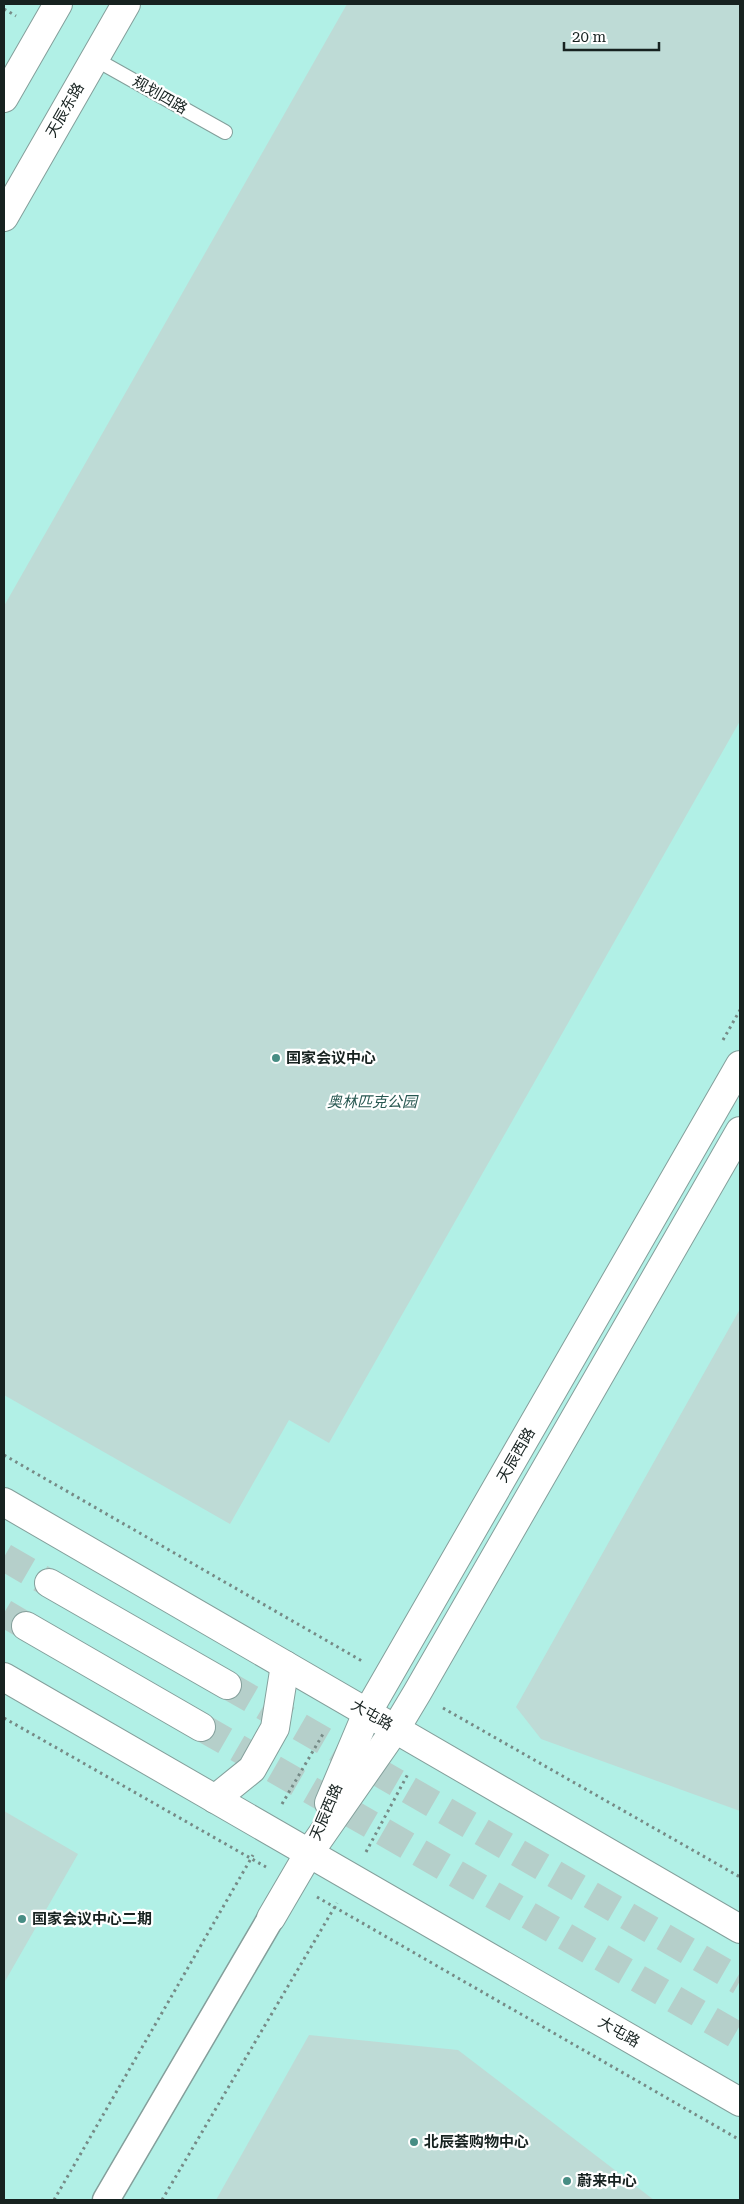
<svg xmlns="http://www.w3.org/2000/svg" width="744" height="2204" font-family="'Roboto Serif','Noto Sans SC',serif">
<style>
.green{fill:#b1f0e6}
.building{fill:#bedbd6}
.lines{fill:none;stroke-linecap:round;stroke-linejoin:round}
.secondary-tunnel{stroke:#b5cfca;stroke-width:28;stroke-dasharray:28 14;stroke-linecap:butt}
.service-casing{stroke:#849f9b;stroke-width:16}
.minor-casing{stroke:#849f9b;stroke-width:29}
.tertiary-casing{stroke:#849f9b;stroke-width:30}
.secondary-casing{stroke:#849f9b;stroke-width:30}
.path{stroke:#768a86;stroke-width:3;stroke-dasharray:2.5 4;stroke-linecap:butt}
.service{stroke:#fff;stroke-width:14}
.minor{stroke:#fff;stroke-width:26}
.tertiary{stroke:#fff;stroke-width:28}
.secondary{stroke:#fff;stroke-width:28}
.poi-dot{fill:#478d84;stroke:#fff;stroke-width:2}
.labels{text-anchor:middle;stroke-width:4.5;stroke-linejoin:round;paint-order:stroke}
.street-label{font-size:15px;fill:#172220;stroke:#fff}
.poi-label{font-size:15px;font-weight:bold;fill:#172220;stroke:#fff;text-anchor:start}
.park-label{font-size:15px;font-style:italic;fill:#295852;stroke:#fff}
</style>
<rect width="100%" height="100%" fill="#dcfaf5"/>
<!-- green -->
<rect class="green" x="4" y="4" width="736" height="2196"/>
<!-- building -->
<g class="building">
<polygon points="347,4 740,4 740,721 329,1443 289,1420 230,1524 4,1395 4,606"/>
<polygon points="740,1309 740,1811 541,1739 516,1707"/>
<polygon points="4,1811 78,1854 4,1983"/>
<polygon points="309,2035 458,2050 654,2200 216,2200"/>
</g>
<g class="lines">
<!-- secondary-tunnel -->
<g class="secondary-tunnel">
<polyline points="4,1557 49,1583"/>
<polyline points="4,1613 26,1626"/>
<polyline points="227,1685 740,1981"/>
<polyline points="201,1727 740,2037"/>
</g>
<defs>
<polyline id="service" points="95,59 225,132"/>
<polyline id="minor" points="106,2200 271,1918"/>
<g id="tertiary">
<polyline points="4,98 58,4"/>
<polyline points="4,217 126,4"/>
<polyline points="4,1502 740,1929"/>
<polyline points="4,1677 740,2102"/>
<polyline points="215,1799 252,1769 275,1728 285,1665"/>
<polyline points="329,1803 367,1713 740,1065"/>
<polyline points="271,1918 309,1853 396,1728 417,1693 740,1131"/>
</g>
<g id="secondary">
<polyline points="49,1583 227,1685"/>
<polyline points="26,1626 201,1727"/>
</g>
</defs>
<!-- service casing -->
<use href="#service" class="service-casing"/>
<!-- minor casing -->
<use href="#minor" class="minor-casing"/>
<!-- tertiary casing -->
<use href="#tertiary" class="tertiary-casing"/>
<!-- secondary casing -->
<use href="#secondary" class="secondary-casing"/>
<!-- path -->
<g class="path">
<polyline points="4,9 16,16"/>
<polyline points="723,1040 740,1010"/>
<polyline points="4,1455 362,1661"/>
<polyline points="443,1708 740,1877"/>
<polyline points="4,1718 266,1867"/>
<polyline points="282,1804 323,1734"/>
<polyline points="366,1852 409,1772"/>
<polyline points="317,1897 740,2140"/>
<polyline points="54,2200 253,1855"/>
<polyline points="162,2200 337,1903"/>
</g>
<!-- service -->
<use href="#service" class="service"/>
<!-- minor -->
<use href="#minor" class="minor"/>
<!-- tertiary -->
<use href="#tertiary" class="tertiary"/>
<!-- secondary -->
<use href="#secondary" class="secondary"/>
</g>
<!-- markers -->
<g class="poi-dot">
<circle cx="276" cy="1058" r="5"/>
<circle cx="22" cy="1919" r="5"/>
<circle cx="414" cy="2142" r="5"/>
<circle cx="567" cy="2181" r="5"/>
</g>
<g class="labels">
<!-- street labels -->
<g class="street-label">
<text transform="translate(160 95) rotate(30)" y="5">规划四路</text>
<text transform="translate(65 110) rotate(-60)" y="5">天辰东路</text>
<text transform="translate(516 1455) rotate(-60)" y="5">天辰西路</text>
<text transform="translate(372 1715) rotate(30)" y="5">大屯路</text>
<text transform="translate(326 1812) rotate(-67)" y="5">天辰西路</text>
<text transform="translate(619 2032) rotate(30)" y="5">大屯路</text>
</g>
<!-- poi labels -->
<g class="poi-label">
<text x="286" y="1063">国家会议中心</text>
<text x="32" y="1924">国家会议中心二期</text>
<text x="424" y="2147">北辰荟购物中心</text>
<text x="577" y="2186">蔚来中心</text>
</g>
<!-- park labels -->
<g class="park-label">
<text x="372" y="1107">奥林匹克公园</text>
</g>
</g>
<!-- border -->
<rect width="744" height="2204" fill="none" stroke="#172220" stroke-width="10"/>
<!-- scale -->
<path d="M564 42v8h95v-8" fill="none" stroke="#172220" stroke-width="2.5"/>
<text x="572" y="42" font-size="15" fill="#172220" stroke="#ffffff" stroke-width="4" paint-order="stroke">20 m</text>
</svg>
